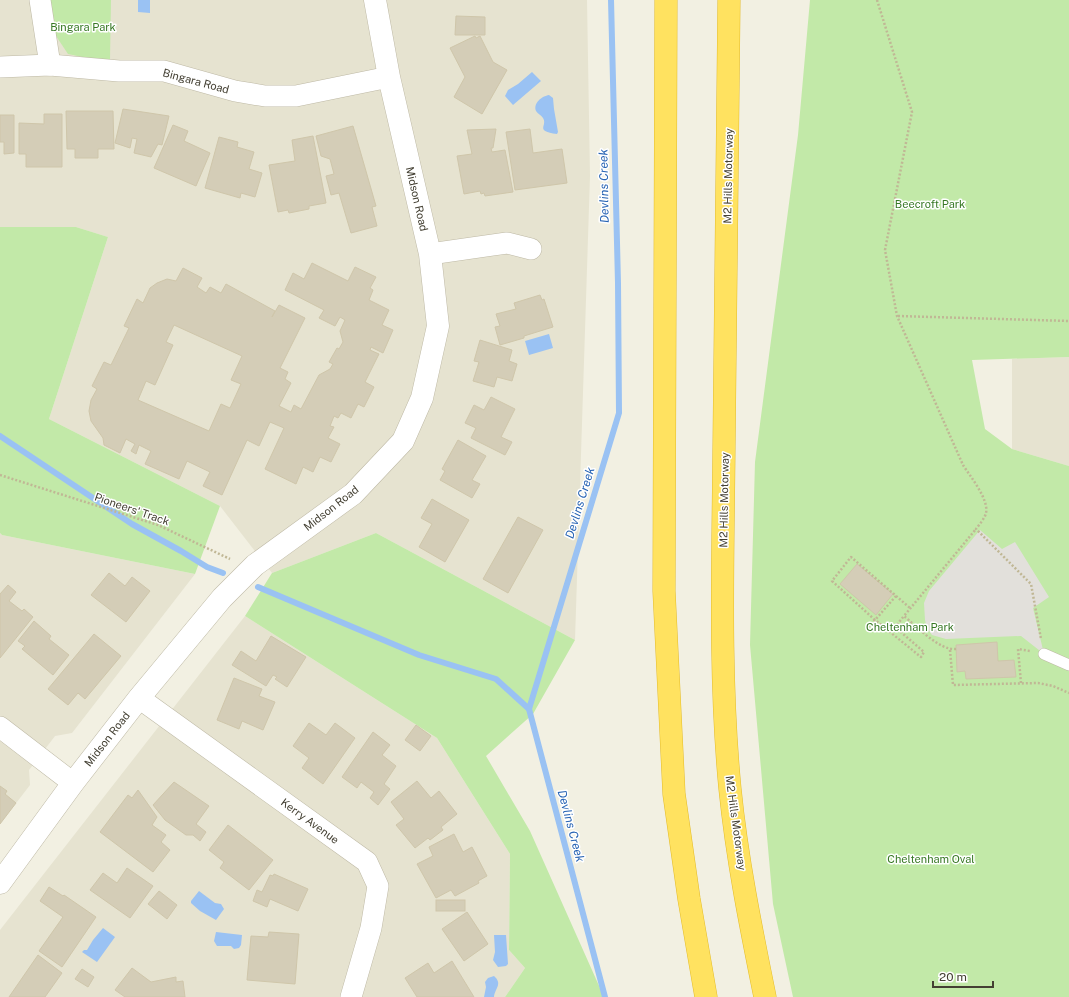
<svg xmlns="http://www.w3.org/2000/svg" width="1069" height="997" font-family="'Public Sans',sans-serif">
<style>
.residential{fill:#e6e3d0}
.green{fill:#c2e9a8}
.parking{fill:#e2e0db}
.water{fill:#9ac2f3}
.lines{fill:none;stroke-linecap:round;stroke-linejoin:round}
.stream{stroke:#9ac2f3;stroke-width:6}
.building{fill:#d4cdb7;stroke:#cfc6aa;fill-rule:evenodd}
.service-casing{stroke:#beb9a5;stroke-width:12}
.minor-casing{stroke:#beb9a5;stroke-width:22}
.tertiary-casing{stroke:#beb9a5;stroke-width:23}
.motorway-casing{stroke:#e4bc2a;stroke-width:23}
.path{stroke:#c0b795;stroke-width:2.5;stroke-dasharray:2 2;stroke-linecap:butt}
.service{stroke:#fff;stroke-width:11}
.minor{stroke:#fff;stroke-width:21}
.tertiary{stroke:#fff;stroke-width:22}
.motorway{stroke:#ffe260;stroke-width:22}
.labels{text-anchor:middle;stroke-width:3;stroke-linejoin:round;paint-order:stroke}
.park-label{font-size:11px;fill:#377824;stroke:#fff}
.street-label{font-size:11px;fill:#444033;stroke:#fff}
.water-label{font-size:12px;font-style:italic;fill:#2864b4;stroke:#fff}
</style>
<rect width="100%" height="100%" fill="#f2f0e2"/>
<!-- residential -->
<g class="residential">
<polygon points="0,0 587,0 590,176 575,640 376,533 272,573 220,506 49,419 108,237 76,227 0,227"/>
<polygon points="1069,357 1069,466 1012,449 1012,359"/>
<polygon points="0,533 2,535 195,574 72,733 55,736 29,770 30,785 0,824"/>
<polygon points="245,616 437,738 510,854 509,950 525,968 505,997 0,997 0,930"/>
</g>
<!-- green -->
<g class="green">
<polygon points="50,0 111,0 110,60 87,58 68,54 56,36"/>
<polygon points="810,0 1069,0 1069,357 972,360 985,429 1012,449 1069,466 1069,997 793,997 773,904 750,645 755,462 798,135"/>
<polygon points="0,227 76,227 108,237 49,419 220,506 195,574 2,535 0,533"/>
<polygon points="376,533 575,640 533,714 486,756 530,831 604,997 505,997 525,968 509,950 510,854 437,738 245,616 272,573"/>
</g>
<!-- parking -->
<polygon class="parking" points="980,530 1002,549 1015,542 1049,597 1033,608 1044,654 1021,636 946,639 932,635 927,628 925,620 924,603 929,591"/>
<!-- water -->
<g class="water">
<polygon points="138,0 150,0 150,13 138,12"/>
<polygon points="532,72 541,81 513,105 505,96 508,90 518,84"/>
<path d="M549,95L553,98L554,109L558,132L557,134C534,131 548,126 543,118C541,115 538,114 536,111C533,103 542,96 549,95Z"/>
<polygon points="549,334 553,348 529,355 525,341"/>
<polygon points="199,891 215,903 221,904 224,909 216,920 200,911 191,903 191,901"/>
<polygon points="103,928 115,937 97,962 82,952 84,950 87,950 93,940"/>
<polygon points="216,932 242,935 241,945 239,948 234,949 231,946 217,946 214,941"/>
<polygon points="494,935 506,935 508,964 506,966 498,967 493,960 495,952"/>
<path d="M494,976C503,984 495,988 494,997H484L486,987L485,982L488,978Z"/>
</g>
<g class="lines">
<!-- stream -->
<g class="stream">
<polyline points="0,436 132,524 181,551 207,567 223,573"/>
<polyline points="258,587 419,655 496,679 529,709"/>
<polyline points="605,997 529,709 619,413 618,283 611,0"/>
</g>
</g>
<!-- building -->
<g class="building">
<polygon points="456,16 485,17 485,35 455,35"/>
<polygon points="475,36 476,38 480,36 493,62 507,70 482,114 454,97 465,77 450,48"/>
<polygon points="123,109 169,116 162,145 158,144 151,157 134,153 137,139 132,138 130,148 115,143"/>
<polygon points="66,111 113,111 114,149 98,149 98,158 75,158 75,149 67,149"/>
<polygon points="44,114 62,114 62,167 26,167 26,154 19,154 19,123 44,124"/>
<polygon points="0,115 14,115 14,153 4,154 4,142 0,142"/>
<polygon points="173,125 188,131 184,141 210,153 196,186 154,168"/>
<polygon points="353,126 376,206 372,207 377,226 351,233 339,193 331,195 326,176 334,174 330,159 321,156 316,136"/>
<polygon points="496,129 493,148 491,148 492,152 505,150 513,192 485,196 484,193 481,194 480,191 464,194 457,156 472,154 467,130"/>
<polygon points="530,129 533,153 562,149 567,183 515,190 506,132"/>
<polygon points="313,136 326,203 309,206 309,209 289,213 288,210 278,212 269,165 295,161 292,140"/>
<polygon points="219,137 238,142 237,147 254,152 249,169 262,173 255,197 241,193 240,198 205,188"/>
<path d="M312,263L348,281L355,267L376,277L370,288L373,290L369,300L389,310L382,325L393,330L383,353L371,347L370,350L379,354L365,382L374,387L364,407L358,404L351,418L341,413L338,418L334,416L330,426L334,427L328,438L340,444L331,462L320,457L313,472L303,467L296,484L265,469L284,428L270,422L259,446L247,440L222,495L203,486L210,472L187,461L179,479L145,464L151,451L139,445L136,454L131,451L135,444L126,439L120,453L104,445L103,438L91,421L89,411L91,400L97,389L92,386L104,362L111,365L129,328L124,326L137,299L143,303L150,288L157,283L167,279L176,281L183,268L202,278L197,287L206,293L210,287L221,293L226,284L275,311L272,317L279,305L305,318L280,368L288,372L285,379L291,383L279,406L291,412L294,405L301,409L319,375L330,369L333,364L329,362L337,348L339,349L343,342L340,331L345,320L340,317L335,326L319,318L324,310L285,290L293,273L304,279ZM174,325L242,356L231,380L241,384L230,408L221,404L209,431L138,400L146,381L155,385L173,345L166,342Z"/>
<polygon points="540,295 542,300 544,299 553,327 524,336 524,338 500,345 495,327 500,326 496,314 516,309 514,303"/>
<polygon points="480,340 512,350 509,361 517,364 512,381 497,377 494,387 473,381 479,362 474,361"/>
<polygon points="491,397 515,409 501,437 512,442 505,455 471,438 476,428 465,423 474,405 484,410"/>
<polygon points="458,440 486,456 472,480 480,484 472,498 440,480 445,471 442,469"/>
<polygon points="432,499 469,520 445,562 419,547 432,524 421,518"/>
<polygon points="518,517 543,530 508,593 483,579"/>
<polygon points="857,564 893,594 876,615 840,584"/>
<polygon points="109,573 125,586 132,577 150,591 126,622 91,595"/>
<polygon points="8,585 16,592 9,601 22,611 24,609 33,617 0,658 0,594"/>
<polygon points="34,621 51,636 49,639 69,655 53,675 22,649 25,646 18,641"/>
<polygon points="94,634 121,656 85,699 78,693 68,705 48,689"/>
<polygon points="271,636 306,657 287,687 275,679 277,677 273,675 266,686 232,665 241,651 256,661"/>
<polygon points="997,642 998,661 1014,660 1016,677 966,679 965,671 957,672 956,645"/>
<polygon points="234,678 262,689 259,696 275,702 263,730 242,721 239,729 217,720"/>
<polygon points="309,723 326,735 335,723 355,738 323,784 302,768 309,758 293,746"/>
<polygon points="416,725 431,736 420,751 405,740"/>
<polygon points="373,732 390,745 382,755 396,766 384,784 390,789 378,805 370,798 374,792 361,782 357,788 342,777"/>
<polygon points="417,781 431,798 439,791 457,814 441,827 443,830 430,840 428,838 415,848 396,825 404,819 391,802"/>
<polygon points="174,782 209,806 196,824 206,832 200,841 193,835 186,835 165,820 153,805"/>
<polygon points="0,786 7,791 5,794 16,803 0,824"/>
<polygon points="138,790 157,817 152,825 166,835 161,842 170,850 153,872 100,832 128,795 132,798"/>
<polygon points="228,825 273,860 249,890 220,868 224,862 209,850"/>
<polygon points="454,834 463,852 472,847 487,876 478,881 479,883 455,896 451,890 436,898 417,864 433,856 429,847"/>
<polygon points="127,868 153,886 130,918 90,890 103,873 117,883"/>
<polygon points="274,874 308,889 298,911 270,899 267,907 253,901 257,890 262,892 270,875 273,876"/>
<polygon points="49,887 63,896 64,895 96,917 62,967 39,951 63,917 40,901"/>
<polygon points="159,891 177,905 167,919 148,904"/>
<rect x="436" y="900" width="29" height="11"/>
<polygon points="467,912 488,944 464,961 442,929"/>
<polygon points="269,932 299,934 295,984 247,980 251,936 268,937"/>
<polygon points="38,955 62,973 45,997 9,997"/>
<polygon points="452,961 474,997 417,997 405,978 428,963 434,973"/>
<polygon points="132,968 151,982 176,977 176,982 183,981 185,997 125,997 115,990"/>
<polygon points="82,969 94,977 88,987 75,979"/>
</g>
<g class="lines">
<defs>
<polyline id="service" points="1044,654 1069,665"/>
<g id="minor">
<polyline points="40,0 50,65"/>
<polyline points="0,67 50,65 119,71 164,71 235,91 265,96 296,96 389,77"/>
<polyline points="430,254 507,243 531,249"/>
<polyline points="139,698 367,862 378,886 371,928 351,997"/>
<polyline points="0,727 73,783"/>
</g>
<polyline id="tertiary" points="0,883 73,783 139,698 222,598 255,565 353,494 403,441 422,398 438,326 430,254 389,77 375,0"/>
<g id="motorway">
<polyline points="666,0 664,591 674,794 689,899 706,997"/>
<path d="M729,0C728,149 726,298 724,447C723,561 719,676 730,789C737,859 751,928 765,997"/>
</g>
</defs>
<!-- service casing -->
<use href="#service" class="service-casing"/>
<!-- minor casing -->
<use href="#minor" class="minor-casing"/>
<!-- tertiary casing -->
<use href="#tertiary" class="tertiary-casing"/>
<!-- motorway casing -->
<use href="#motorway" class="motorway-casing"/>
<!-- path -->
<g class="path">
<path d="M877,0L912,112L885,250L897,316L963,465C970,476 989,499 986,513C985,518 979,525 976,529L1031,584L1041,639"/>
<polyline points="898,316 1069,321"/>
<polyline points="0,475 158,525 230,559"/>
<polyline points="896,596 875,620 832,581 851,557 910,608"/>
<polyline points="868,627 875,620 921,657 924,652 895,627 904,616"/>
<path d="M956,649C940,651 916,626 904,616L976,529"/>
<polyline points="950,650 953,685 1038,683 1053,686 1069,693"/>
<polyline points="1021,683 1018,649 1030,651"/>
</g>
<!-- service -->
<use href="#service" class="service"/>
<!-- minor -->
<use href="#minor" class="minor"/>
<!-- tertiary -->
<use href="#tertiary" class="tertiary"/>
<!-- motorway -->
<use href="#motorway" class="motorway"/>
</g>
<g class="labels">
<!-- park labels -->
<g class="park-label">
<text x="83" y="31">Bingara Park</text>
<text x="930" y="208">Beecroft Park</text>
<text x="910" y="631">Cheltenham Park</text>
<text x="931" y="863">Cheltenham Oval</text>
</g>
<!-- street labels -->
<g class="street-label">
<text transform="translate(196 81) rotate(15)" y="4">Bingara Road</text>
<text transform="translate(728 176) rotate(-89)" y="4">M2 Hills Motorway</text>
<text transform="translate(417 199) rotate(77)" y="4">Midson Road</text>
<text transform="translate(724 500) rotate(-89)" y="4">M2 Hills Motorway</text>
<text transform="translate(331 508) rotate(-38)" y="4">Midson Road</text>
<text transform="translate(132 509) rotate(19)" y="4">Pioneers' Track</text>
<text transform="translate(107 739) rotate(-52)" y="4">Midson Road</text>
<text transform="translate(310 821) rotate(36)" y="4">Kerry Avenue</text>
<text transform="translate(736 823) rotate(82)" y="4">M2 Hills Motorway</text>
</g>
<!-- water labels -->
<g class="water-label">
<text transform="translate(604 186) rotate(-91)" y="4">Devlins Creek</text>
<text transform="translate(580 503) rotate(-73)" y="4">Devlins Creek</text>
<text transform="translate(571 826) rotate(75)" y="4">Devlins Creek</text>
</g>
</g>
<!-- scale -->
<path d="M933 981v6h60v-6" fill="none" stroke="#444033" stroke-width="2"/>
<text x="939" y="981" font-size="12" fill="#444033" stroke="#ffffff" stroke-width="3" paint-order="stroke">20 m</text>
</svg>
